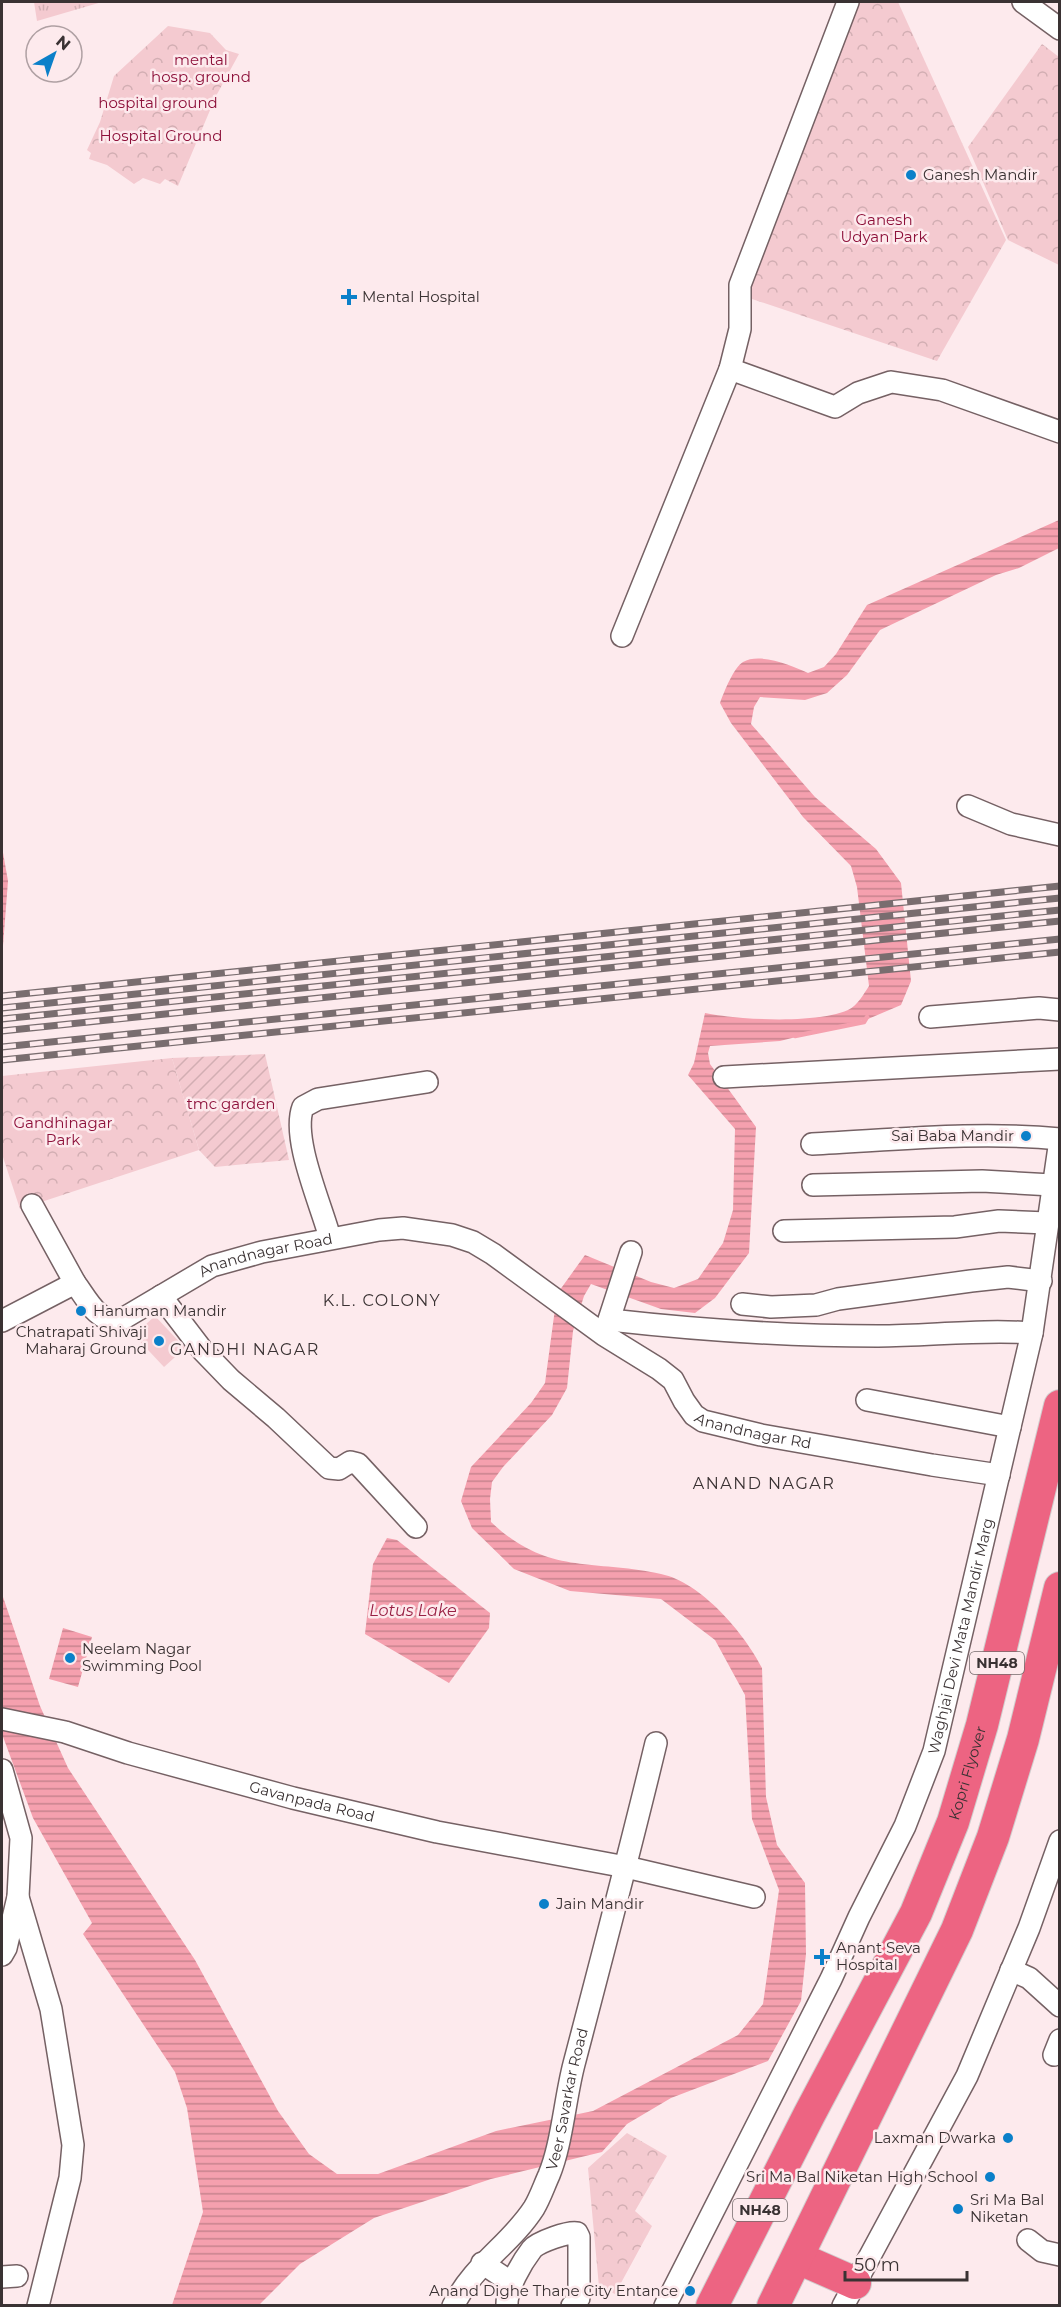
<svg xmlns="http://www.w3.org/2000/svg" width="1061" height="2307" font-family="Montserrat,sans-serif">
<style>
.grass{fill:url(#grass-tufts)}
.park{fill:url(#park-crowns)}
.garden{fill:url(#garden-furrows)}
.pitch{fill:#f4cad0}
.water{fill:url(#water-rules)}
.lines{fill:none;stroke-linecap:round;stroke-linejoin:round}
.stream{stroke:#f5a0ae;stroke-width:4.5}
.minor-casing{stroke:#756164;stroke-width:24}
.highway-casing{stroke:#d0cece;stroke-width:34}
.minor{stroke:#fff;stroke-width:21}
.highway{stroke:#ed6482;stroke-width:32}
.rail-casing{stroke:#796d6f;stroke-width:7}
.rail{stroke:#fdeaed;stroke-width:4.5;stroke-dasharray:14;stroke-linecap:butt}
.poi-dot{fill:#0b80c9;stroke:#fdeaed;stroke-width:2}
.labels{text-anchor:middle;stroke-width:5;stroke-linejoin:round;paint-order:stroke}
.shield{fill:#fdeaed;stroke:#74696b;stroke-width:1.5}
.shield-label{font-size:14px;font-weight:bold;fill:#3a3233}
.park-label{font-size:15px;fill:#8d103a;stroke:#fdeaed}
.poi-label{font-size:15px;fill:#3a3233;stroke:#fdeaed;text-anchor:start}
.street-label{font-size:15px;fill:#3a3233;stroke:#fdeaed}
.neighbourhood-label{font-size:16px;letter-spacing:1.5px;fill:#3a3233;stroke:#fdeaed}
.water-label{font-size:16px;font-style:italic;fill:#992044;stroke:#fdeaed}
</style>
<defs>
<pattern id="grass-tufts" width="24" height="20" patternUnits="userSpaceOnUse" patternTransform="scale(1.5)"><rect width="24" height="20" fill="#f4cad0"/><path d="M3 7l-1-3M5 7V3M7 7l1-3M15 17l-1-3M17 17v-4M19 17l1-3" fill="none" stroke="#d2aeb3"/></pattern>
<pattern id="park-crowns" width="20" height="18" patternUnits="userSpaceOnUse" patternTransform="scale(1.5)"><rect width="20" height="18" fill="#f4cad0"/><path d="M2 6a3 3 0 1 1 6 0M12 15a3 3 0 1 1 6 0" fill="none" stroke="#d2aeb3"/></pattern>
<pattern id="garden-furrows" width="10" height="10" patternUnits="userSpaceOnUse" patternTransform="scale(1.5)"><rect width="10" height="10" fill="#f4cad0"/><path d="M-1 1l2-2M0 10L10 0M9 11l2-2" fill="none" stroke="#d2aeb3"/></pattern>
<pattern id="water-rules" width="6" height="5" patternUnits="userSpaceOnUse" patternTransform="scale(1.5)"><rect width="6" height="5" fill="#f5a0ae"/><path d="M0 2.5h6" fill="none" stroke="#c7838e"/></pattern>
</defs>
<rect width="100%" height="100%" fill="#fdeaed"/>
<!-- grass -->
<polygon class="grass" points="34,2 102,2 37,21"/>
<!-- park -->
<g class="park">
<polygon points="855,2 898,2 1006,240 937,361 746,297"/>
<polygon points="168,26 210,33 226,50 239,54 216,96 178,186 165,179 160,184 143,178 134,184 107,165 89,159 91,153 87,150 100,122 114,76"/>
<polygon points="1042,44 1059,57 1059,265 1008,240 968,147"/>
<polygon points="172,1058 199,1150 20,1209 2,1154 2,1076"/>
<polygon points="627,2133 667,2156 635,2211 652,2226 615,2294 599,2287 588,2168"/>
</g>
<!-- garden -->
<polygon class="garden" points="265,1054 289,1160 215,1167 199,1150 172,1058"/>
<!-- pitch -->
<polygon class="pitch" points="155,1316 185,1348 164,1367 134,1335"/>
<!-- water -->
<g class="water">
<path d="M1059,520V548L1019,568L996,575L880,630L847,675L827,693L805,700L760,697L754,707L751,724L815,797L876,849L901,883L911,981L901,1005L868,1019L780,1041L710,1046L708,1053L710,1064L756,1127L749,1253L715,1298L695,1313L661,1309L591,1284L584,1296L573,1331L567,1388L552,1415L503,1467L492,1482L490,1499L491,1522C548,1576 593,1559 661,1574C701,1582 745,1634 762,1668L766,1797L777,1845L805,1883L806,1954L801,2001L768,2061L671,2098L627,2124L602,2152L491,2179L374,2218L300,2264L259,2305H172L203,2212L187,2108L175,2072L83,1934L92,1923L33,1818L2,1734V1594L40,1706L68,1768L195,1960L278,2111L309,2154L337,2174H378L496,2131L593,2111L738,2035L763,2004L779,1890L752,1819L745,1695L715,1640L661,1599L570,1591L514,1569L472,1528L461,1501L471,1467L531,1403L545,1383L557,1294L585,1255L651,1282L674,1288L698,1279L723,1243L733,1210L735,1129L688,1075L694,1063L705,1013C739,1020 816,1024 848,1010C858,1005 863,995 869,986L857,887L851,866L803,817L731,723L720,703C724,692 734,667 743,662C760,652 793,666 808,673L824,667L836,654L867,605Z"/>
<polygon points="2,847 8,881 2,959"/>
<polygon points="387,1538 397,1540 490,1613 489,1628 449,1683 365,1634 373,1564"/>
<polygon points="63,1628 92,1637 78,1687 49,1679"/>
</g>
<g class="lines">
<!-- stream -->
<polyline class="stream" points="795,1036 864,1022 867,1017"/>
<defs>
<g id="minor">
<polyline points="1023,2 1060,29"/>
<polyline points="730,369 835,407 858,393 891,382 942,390 1060,432"/>
<polyline points="622,636 730,369 740,329 740,285 848,2"/>
<polyline points="968,806 1011,824 1060,835"/>
<polyline points="930,1017 1039,1008 1060,1010"/>
<polyline points="724,1077 1060,1059"/>
<path d="M812,1144C894,1140 978,1131 1060,1139"/>
<polyline points="813,1185 982,1181 1052,1185"/>
<polyline points="32,1205 75,1283"/>
<polyline points="784,1231 955,1227 999,1221 1047,1223"/>
<path d="M330,1238C321,1204 291,1138 303,1107L318,1099L427,1082"/>
<polyline points="161,1296 203,1351 231,1380 276,1418 329,1468 339,1469 350,1462 358,1464 416,1527"/>
<polyline points="742,1304 771,1307 816,1305 838,1299 971,1281 1008,1277 1041,1281"/>
<path d="M610,1320C699,1330 789,1336 878,1336C929,1336 981,1329 1032,1333"/>
<path id="s1" d="M2,1321L75,1283C87,1299 97,1322 119,1321L212,1266L262,1252L379,1230L403,1228L452,1235L473,1242L493,1254L604,1335L659,1369L673,1380L684,1401L694,1415L703,1421L761,1435L932,1465L999,1475"/>
<polyline points="605,1332 631,1252"/>
<polyline points="867,1400 1010,1427"/>
<path id="s2" d="M2,1719L65,1732L128,1753L293,1798L437,1832L626,1867L754,1897"/>
<polyline points="2,1770 21,1838 18,1897 6,1948 2,1955"/>
<polyline points="18,1897 51,2009 73,2145 70,2178 38,2306"/>
<polyline points="1011,1970 1029,1978 1060,2006"/>
<polyline points="1054,2055 1060,2040"/>
<polyline points="1028,2240 1042,2251 1060,2255"/>
<polyline points="482,2263 512,2283"/>
<polyline points="2,2277 17,2276"/>
<path id="s3" d="M453,2306C474,2264 511,2244 534,2208C540,2198 544,2186 549,2175C562,2144 565,2098 574,2064C602,1957 630,1851 656,1743"/>
<path d="M507,2306C506,2289 522,2262 532,2249C538,2242 569,2231 577,2233L579,2237V2298L572,2306"/>
<path id="s4" d="M665,2306L831,1979L859,1917L905,1826L934,1751L1032,1333L1060,1140"/>
<polyline points="843,2306 967,2076 1029,1928 1060,1841"/>
</g>
<g id="highway">
<polyline points="798,2258 855,2283"/>
<path id="s5" d="M712,2306L809,2115L916,1913L953,1822L982,1725L1060,1406"/>
<polyline points="773,2306 957,1930 993,1837 1023,1739 1060,1588"/>
</g>
</defs>
<!-- minor casing -->
<use href="#minor" class="minor-casing"/>
<!-- highway casing -->
<use href="#highway" class="highway-casing"/>
<!-- minor -->
<use href="#minor" class="minor"/>
<!-- highway -->
<use href="#highway" class="highway"/>
<defs>
<g id="rail">
<polyline points="2,996 1060,886"/>
<polyline points="2,1008 1060,898"/>
<polyline points="2,1019 1060,910"/>
<polyline points="2,1031 1060,921"/>
<polyline points="2,1047 1060,939"/>
<polyline points="2,1060 1060,952"/>
</g>
</defs>
<!-- rail casing -->
<use href="#rail" class="rail-casing"/>
<!-- rail -->
<use href="#rail" class="rail"/>
</g>
<!-- markers -->
<g class="poi-dot">
<circle cx="911" cy="175" r="6"/>
<path d="M346 288h6v6h6v6h-6v6h-6v-6h-6v-6h6z"/>
<circle cx="1026" cy="1136" r="6"/>
<circle cx="81" cy="1311" r="6"/>
<circle cx="159" cy="1341" r="6"/>
<circle cx="70" cy="1658" r="6"/>
<circle cx="544" cy="1904" r="6"/>
<path d="M819 1948h6v6h6v6h-6v6h-6v-6h-6v-6h6z"/>
<circle cx="1008" cy="2138" r="6"/>
<circle cx="990" cy="2177" r="6"/>
<circle cx="958" cy="2209" r="6"/>
<circle cx="690" cy="2291" r="6"/>
</g>
<g class="labels">
<!-- shield labels -->
<g class="shield">
<rect x="970" y="1652" width="54" height="22" rx="4.5"/>
<rect x="733" y="2199" width="54" height="22" rx="4.5"/>
</g>
<g class="shield-label">
<text x="997" y="1668">NH48</text>
<text x="760" y="2215">NH48</text>
</g>
<!-- park labels -->
<g class="park-label">
<text x="201" y="65">mental<tspan x="201" dy="17">hosp. ground</tspan></text>
<text x="158" y="108">hospital ground</text>
<text x="161" y="141">Hospital Ground</text>
<text x="884" y="225">Ganesh<tspan x="884" dy="17">Udyan Park</tspan></text>
<text x="231" y="1109">tmc garden</text>
<text x="63" y="1128">Gandhinagar<tspan x="63" dy="17">Park</tspan></text>
</g>
<!-- poi labels -->
<g class="poi-label">
<text x="923" y="180">Ganesh Mandir</text>
<text x="362" y="302">Mental Hospital</text>
<text x="1014" y="1141" text-anchor="end">Sai Baba Mandir</text>
<text x="93" y="1316">Hanuman Mandir</text>
<text x="147" y="1337" text-anchor="end">Chatrapati Shivaji<tspan x="147" dy="17">Maharaj Ground</tspan></text>
<text x="82" y="1654">Neelam Nagar<tspan x="82" dy="17">Swimming Pool</tspan></text>
<text x="556" y="1909">Jain Mandir</text>
<text x="836" y="1953">Anant Seva<tspan x="836" dy="17">Hospital</tspan></text>
<text x="996" y="2143" text-anchor="end">Laxman Dwarka</text>
<text x="978" y="2182" text-anchor="end">Sri Ma Bal Niketan High School</text>
<text x="970" y="2205">Sri Ma Bal<tspan x="970" dy="17">Niketan</tspan></text>
<text x="678" y="2296" text-anchor="end">Anand Dighe Thane City Entance</text>
</g>
<!-- street labels -->
<g class="street-label">
<text dy="5" stroke="none"><textPath href="#s1" startOffset="306">Anandnagar Road</textPath></text>
<text dy="5" stroke="none"><textPath href="#s1" startOffset="864">Anandnagar Rd</textPath></text>
<text dy="5" stroke="none"><textPath href="#s4" startOffset="735">Waghjai Devi Mata Mandir Marg</textPath></text>
<text dy="5" stroke="none"><textPath href="#s5" startOffset="592">Kopri Flyover</textPath></text>
<text dy="5" stroke="none"><textPath href="#s2" startOffset="321">Gavanpada Road</textPath></text>
<text dy="5" stroke="none"><textPath href="#s3" startOffset="242">Veer Savarkar Road</textPath></text>
</g>
<!-- neighbourhood labels -->
<g class="neighbourhood-label">
<text x="382" y="1306">K.L. COLONY</text>
<text x="245" y="1355">GANDHI NAGAR</text>
<text x="764" y="1489">ANAND NAGAR</text>
</g>
<!-- water labels -->
<g class="water-label">
<text x="413" y="1616">Lotus Lake</text>
</g>
</g>
<!-- border -->
<rect width="1061" height="2307" fill="none" stroke="#3a3233" stroke-width="6"/>
<!-- north arrow -->
<g transform="translate(54 54) rotate(40)"><circle r="28" fill="#fdeaed" stroke="#afa0a3" stroke-width="1.5"/>
<path d="M0-4.5L10 22L0 15L-10 22Z" fill="#0b80c9"/>
<text y="-9" font-size="16" font-weight="bold" text-anchor="middle" fill="#3a3233">N</text>
</g>
<!-- scale -->
<path d="M845 2271v9h122v-9" fill="none" stroke="#3a3233" stroke-width="3"/>
<text x="854" y="2271" font-size="18" fill="#3a3233" stroke="#fdeaed" stroke-width="4.5" paint-order="stroke">50 m</text>
</svg>
